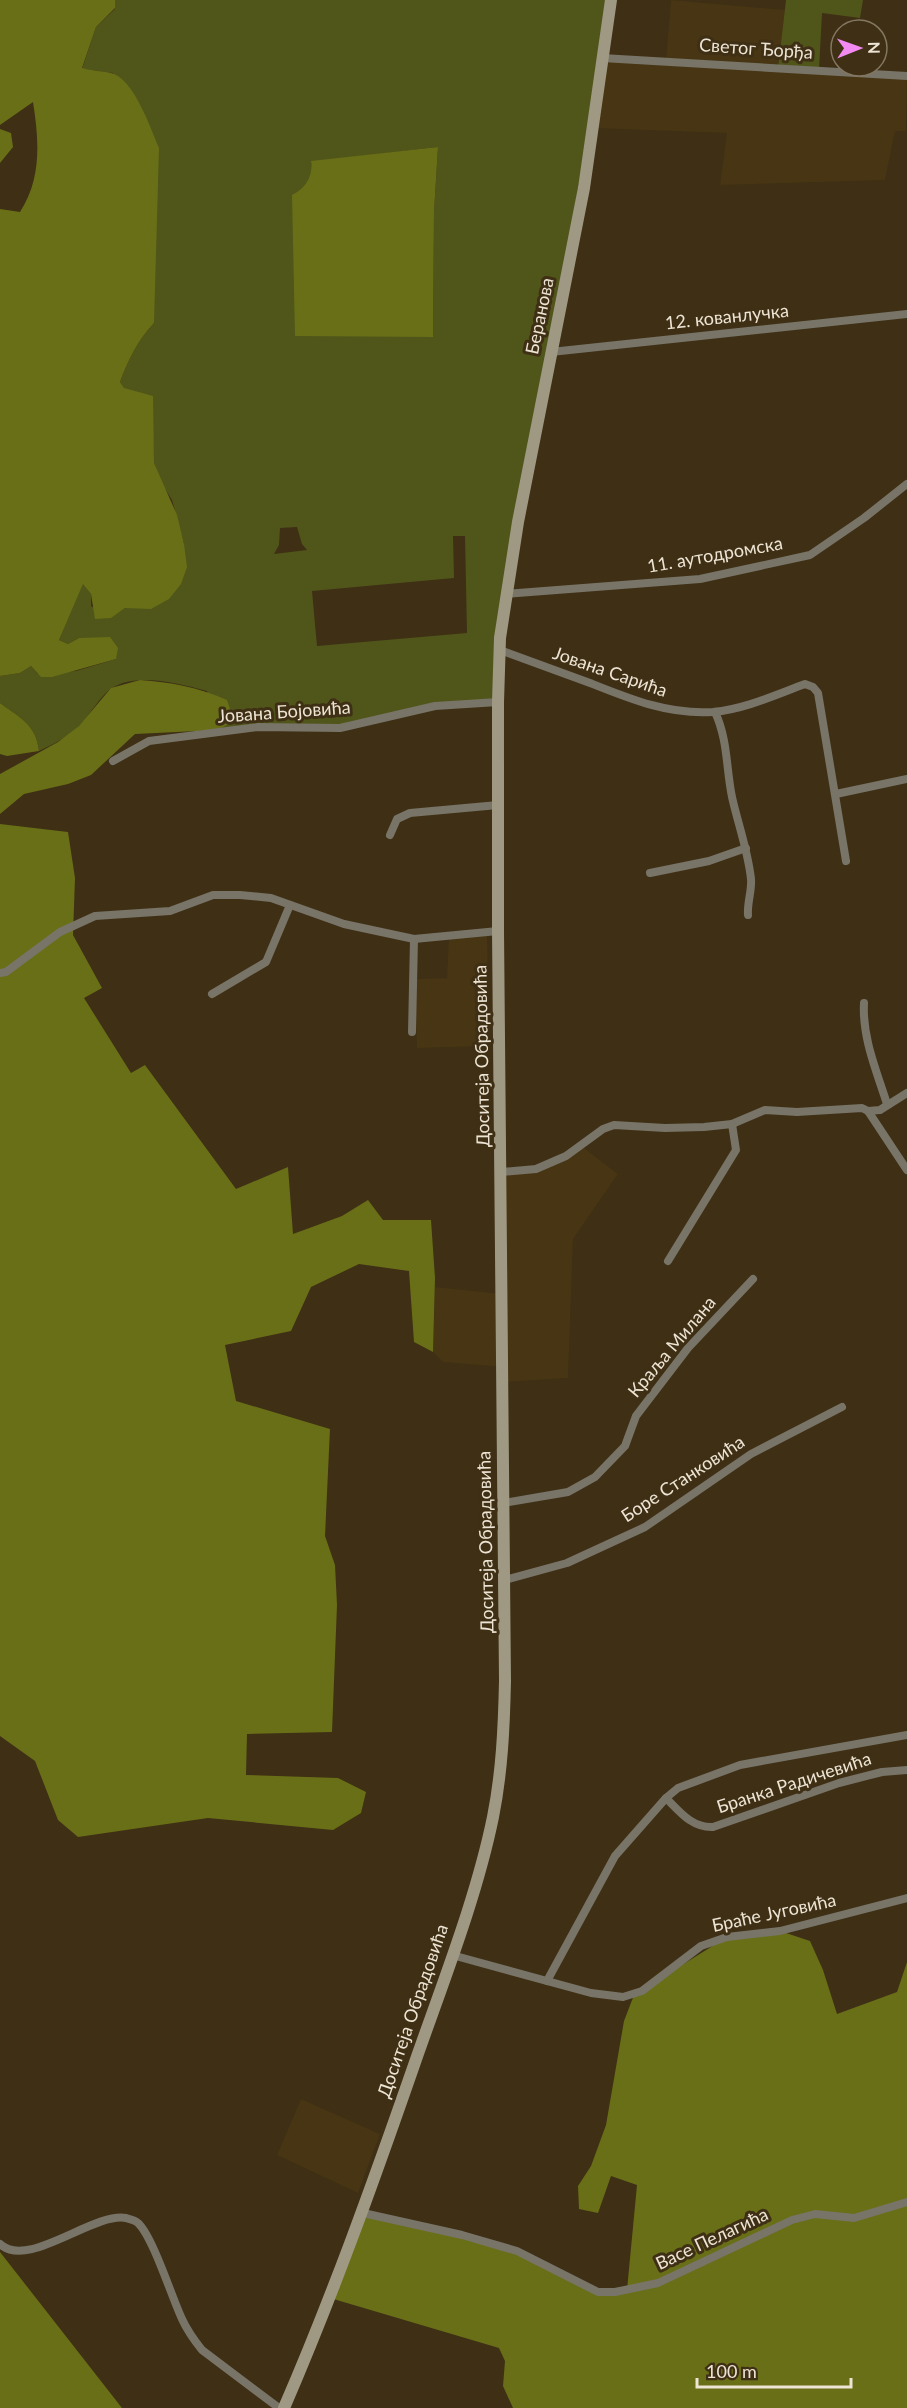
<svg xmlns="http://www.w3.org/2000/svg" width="907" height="2408" font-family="Lato,sans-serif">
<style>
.built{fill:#473513}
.green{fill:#50551a;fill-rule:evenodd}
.forest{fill:#696f17}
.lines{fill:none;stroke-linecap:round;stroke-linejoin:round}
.minor{stroke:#787467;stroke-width:8}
.secondary{stroke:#9f9984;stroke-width:12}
.labels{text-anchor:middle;stroke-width:6;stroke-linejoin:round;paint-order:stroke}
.street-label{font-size:18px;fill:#ede4d4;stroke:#3e2f15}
</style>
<rect width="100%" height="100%" fill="#3e2f15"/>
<!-- built -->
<g class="built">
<polygon points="671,0 785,10 778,67 907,76 906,131 895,131 885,180 720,185 727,133 593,128 602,58 666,60"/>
<polygon points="487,932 489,1046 417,1048 415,979 447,978 449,936"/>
<polygon points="580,1145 618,1174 573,1239 568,1378 503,1382 503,1367 443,1362 433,1352 435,1287 502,1294 501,1172 536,1169"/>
<polygon points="301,2099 380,2134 358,2193 277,2155"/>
</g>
<!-- green -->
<g class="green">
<path d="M115,0H611L606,33L518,522L498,702L435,706L340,728L218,730L207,691C179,684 138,672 112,688C102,694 90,714 82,723C70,736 54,744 39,751C36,724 20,718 0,703V676L20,673L31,666L38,674L76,671L116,659L79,638L68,644L59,640L83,583L91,594V606L110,618L125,608H138L184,544L172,500L162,484L154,463L153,438L120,382C128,360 138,340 154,323L113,73L82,69L96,27L115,9ZM438,147L434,212L433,337L297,193C308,185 313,175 311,162ZM297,527L302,544L307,550L274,554L279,545L280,528ZM453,536H465L467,633L317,646L312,591L454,578Z"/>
<polygon points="786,0 863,0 860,18 822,13 819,70 778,68"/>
</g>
<!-- forest -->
<g class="forest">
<path d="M0,0H115V8L96,27L82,68C92,71 102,71 111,73C134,79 150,127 159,148L154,323C138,340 128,360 120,382L124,388L153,396L154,463L177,515L184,544L187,567L181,584L169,599L151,609L125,608L111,618L95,619L91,594L83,584L59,640L68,644L79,638L110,637L118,648L116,659L52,677H41L31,666L20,673L0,676V209L20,212C42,178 39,140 33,102L0,125Z"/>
<polygon points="0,129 11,133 13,147 0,163"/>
<path d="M438,147L434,212L433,337L295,336L292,195C306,188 313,176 311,161Z"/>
<path d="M140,680C170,682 198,687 227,700L234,721L218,730L135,734L91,775L68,784L24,794L0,814V774L58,742L79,726L111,688Z"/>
<path d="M0,703C20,718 36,724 39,751L7,756L0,754Z"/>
<polygon points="0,824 68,832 75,878 73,935 102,988 84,998 131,1073 145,1065 236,1189 288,1167 293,1234 342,1216 368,1200 383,1220 431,1220 435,1278 433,1352 414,1342 409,1271 359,1264 311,1287 291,1331 225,1345 236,1401 330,1429 325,1536 335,1565 337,1605 332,1732 247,1734 246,1775 338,1778 366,1792 361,1813 333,1830 208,1818 78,1837 58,1820 35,1761 0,1736"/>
<polygon points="780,1931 810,1941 823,1970 837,2014 897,1992 907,1962 907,2408 513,2408 503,2386 505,2361 499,2348 330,2298 363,2213 517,2251 598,2292 627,2290 637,2185 611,2176 598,2213 579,2209 578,2186 591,2166 606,2125 624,2021 634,1995 727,1937"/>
<polygon points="0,2252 122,2408 0,2408"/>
</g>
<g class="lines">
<!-- minor -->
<g class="minor">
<polyline points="602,58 907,76"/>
<polyline points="551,352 907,314"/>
<polyline points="505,594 700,579 810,555 864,518 907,484"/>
<path d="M500,650C530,661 560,672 590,683C630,699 669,715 713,712C745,709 775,695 805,684L813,687L818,693L846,861"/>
<path d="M715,712C728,740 726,768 732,797C738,824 748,851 751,879C752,891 747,903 748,915"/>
<polyline points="113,761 149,741 258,727 340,728 435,706 498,702"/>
<polyline points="836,794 907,779"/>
<polyline points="390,835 397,819 410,813 498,805"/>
<polyline points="650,873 709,861 746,848"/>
<polyline points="0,973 6,972 60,932 95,916 170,911 213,895 240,895 271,898 344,924 414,939 498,931"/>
<polyline points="212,994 266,962 290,905"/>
<path d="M864,1003C862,1038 877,1072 887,1104"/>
<polyline points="412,1032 414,939"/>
<polyline points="868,1111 880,1110 907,1093"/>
<polyline points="501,1172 536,1169 566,1156 603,1129 614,1125 665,1128 704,1127 732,1124 765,1110 797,1112 862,1108 868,1111 907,1170"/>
<polyline points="668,1261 736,1150 732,1124"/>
<polyline points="504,1503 568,1492 595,1477 625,1446 636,1416 688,1348 753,1279"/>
<polyline points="505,1580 567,1563 645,1527 751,1454 842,1407"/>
<polyline points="666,1798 678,1788 740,1765 907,1735"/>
<polyline points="452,1955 591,1993 623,1997 642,1991 701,1946 727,1937 780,1931 907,1898"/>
<path d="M547,1981L615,1856L666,1798C680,1812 692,1828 713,1827L839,1783L882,1772L907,1770"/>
<polyline points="363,2213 462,2235 517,2251 598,2292 615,2292 658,2283 792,2220 815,2214 854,2218 907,2202"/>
<path d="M0,2244C28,2270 93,2212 126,2218C130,2219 135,2220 138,2223C153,2237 172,2298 182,2319C187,2330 194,2340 202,2350L279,2408"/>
</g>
<!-- secondary -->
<path class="secondary" d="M284,2408C332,2297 373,2183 413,2068C441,1987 476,1900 493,1817C502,1772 504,1727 505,1681L498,931V702L500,638L518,522L584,188L611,0"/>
</g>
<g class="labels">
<!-- street labels -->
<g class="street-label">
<text transform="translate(756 49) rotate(4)" y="6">Светог Ђорђа</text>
<text transform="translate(540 316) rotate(-78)" y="6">Беранова</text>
<text transform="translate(727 317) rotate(-6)" y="6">12. кованлучка</text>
<text transform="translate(715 555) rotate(-10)" y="6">11. аутодромска</text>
<text transform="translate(610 672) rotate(19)" y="6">Јована Сарића</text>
<text transform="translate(284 712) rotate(-4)" y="6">Јована Бојовића</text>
<text transform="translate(482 1056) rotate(-91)" y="6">Доситеја Обрадовића</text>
<text transform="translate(672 1347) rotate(-50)" y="6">Краља Милана</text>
<text transform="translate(683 1479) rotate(-33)" y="6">Боре Станковића</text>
<text transform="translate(486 1542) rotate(-91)" y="6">Доситеја Обрадовића</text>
<text transform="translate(794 1783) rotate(-18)" y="6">Бранка Радичевића</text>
<text transform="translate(774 1913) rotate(-12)" y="6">Браће Југовића</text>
<text transform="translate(413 2011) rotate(-71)" y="6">Доситеја Обрадовића</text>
<text transform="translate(712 2239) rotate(-25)" y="6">Васе Пелагића</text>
</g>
</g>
<!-- north arrow -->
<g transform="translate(859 48) rotate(89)"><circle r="28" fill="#3e2f15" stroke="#847761" stroke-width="1.5"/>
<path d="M0-4.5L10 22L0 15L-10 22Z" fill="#f28af2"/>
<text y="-9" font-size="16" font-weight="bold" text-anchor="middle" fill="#ede4d4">N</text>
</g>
<!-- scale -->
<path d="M697 2378v9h154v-9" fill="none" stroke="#ede4d4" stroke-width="3"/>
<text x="706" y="2378" font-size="18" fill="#ede4d4" stroke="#3e2f15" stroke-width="4.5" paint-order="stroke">100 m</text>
</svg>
